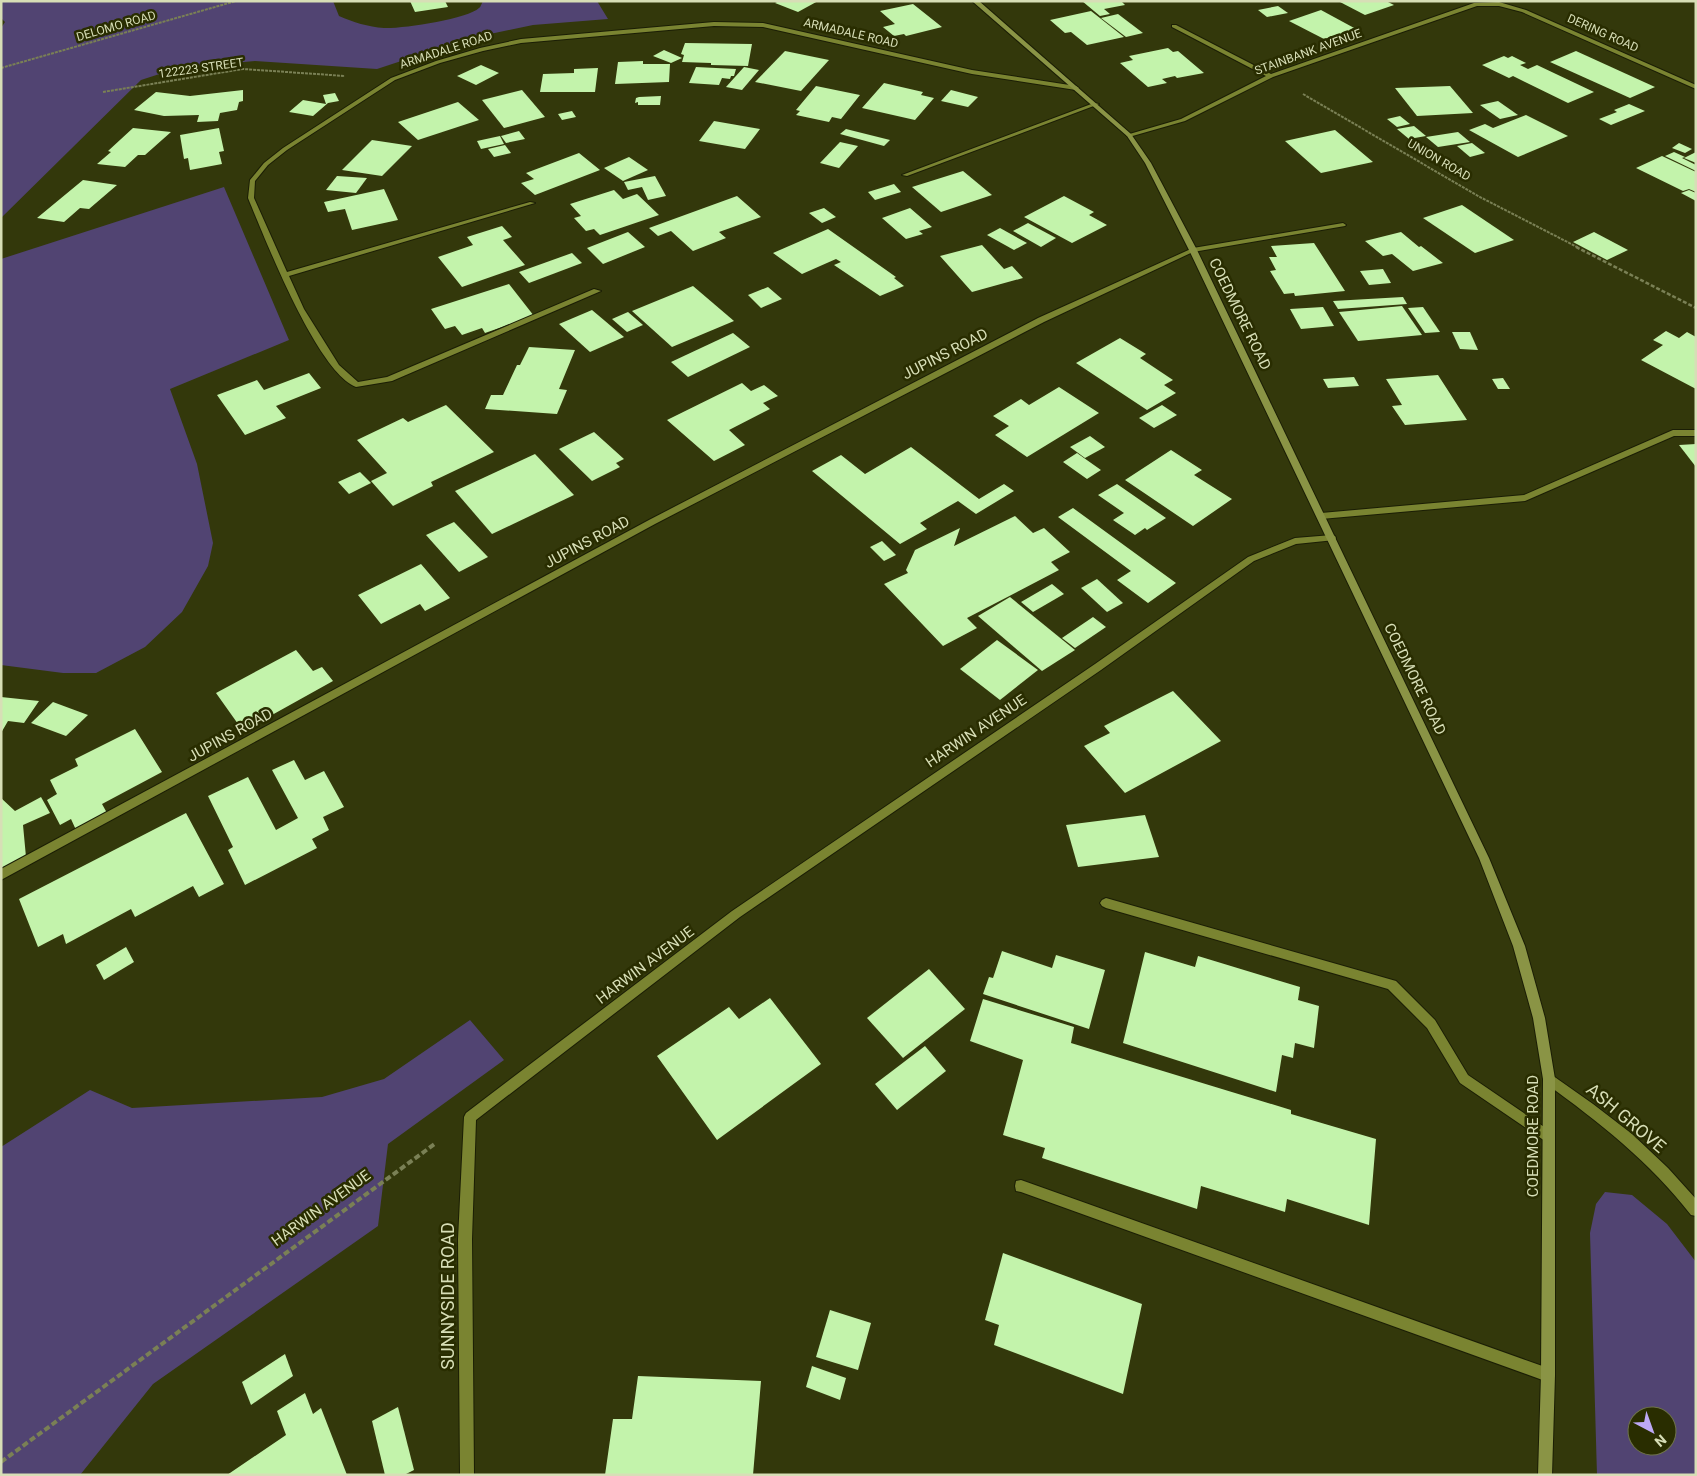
<svg xmlns="http://www.w3.org/2000/svg" width="1697" height="1476" font-family="Roboto,sans-serif">
<style>
.green{fill:#514472;fill-rule:evenodd}
.building{fill:#c3f3ab}
.lines{fill:none;stroke-linecap:round;stroke-linejoin:round}
.lane-casing{stroke:#1b1e05;stroke-width:2}
.street-casing{stroke:#1b1e05;stroke-width:2}
.secondary-casing{stroke:#1b1e05;stroke-width:2}
.path-far2{stroke:#7a8055;stroke-width:2;stroke-dasharray:3 1;stroke-linecap:butt}
.path-far1{stroke:#7a8055;stroke-width:2.5;stroke-dasharray:4 2;stroke-linecap:butt}
.path{stroke:#7a8055;stroke-width:4;stroke-dasharray:6 3;stroke-linecap:butt}
.lane{fill:#7a8431;fill-rule:evenodd}
.street{fill:#7a8431;fill-rule:evenodd}
.secondary{fill:#8a9445;fill-rule:evenodd}
.labels{text-anchor:middle;stroke-width:5;stroke-linejoin:round;paint-order:stroke}
.far-street-label{font-size:12px;fill:#d7deb6;stroke:#292d00}
.street-label{font-size:15px;fill:#d7deb6;stroke:#292d00}
.near-street-label{font-size:18px;fill:#d7deb6;stroke:#292d00}
</style>
<rect width="100%" height="100%" fill="#33380b"/>
<!-- green -->
<g class="green">
<path d="M1,1H333L339,16C353,22 368,27 384,28C401,29 468,19 479,8C481,7 482,2 483,1H597L608,19L533,25L471,38L377,69L255,61L178,68L141,80L1,218V28L5,22L1,18Z"/>
<polygon points="224,187 289,340 170,389 197,464 213,543 208,566 182,612 145,647 96,673 63,673 1,665 1,259"/>
<polygon points="470,1020 504,1060 388,1144 378,1226 153,1384 80,1475 1,1475 1,1147 90,1090 132,1108 322,1097 384,1079"/>
<path d="M1605,1192L1632,1195L1667,1224L1696,1262V1475H1597L1590,1233L1596,1204ZM1637,1416H1667V1446H1637Z"/>
</g>
<!-- building -->
<g class="building">
<polygon points="410,1 445,1 448,7 415,12"/>
<polygon points="779,1 818,1 798,12 775,3"/>
<polygon points="1082,1 1121,1 1125,5 1104,9 1110,14 1100,16"/>
<polygon points="1342,1 1386,1 1394,5 1365,15 1340,2"/>
<polygon points="913,4 942,27 906,36 904,34 894,36 883,27 895,24 880,11"/>
<polygon points="1278,6 1288,13 1267,17 1258,10"/>
<polygon points="1321,10 1356,29 1324,39 1289,21"/>
<polygon points="1091,11 1124,37 1087,45 1071,32 1065,33 1050,20"/>
<polygon points="1118,14 1143,33 1126,37 1101,18"/>
<polygon points="685,43 752,44 748,66 711,65 711,63 682,62 684,55 681,54"/>
<polygon points="1168,48 1173,52 1178,51 1204,73 1177,78 1175,76 1162,79 1167,83 1148,87 1120,63 1133,60 1129,56"/>
<polygon points="664,50 682,58 671,63 653,56"/>
<polygon points="785,51 829,60 801,91 755,82"/>
<polygon points="1576,51 1655,87 1630,98 1550,62"/>
<polygon points="1504,56 1508,58 1512,56 1526,63 1520,65 1528,69 1537,65 1594,92 1568,103 1513,76 1509,78 1482,65"/>
<polygon points="643,61 643,64 670,64 669,82 615,84 618,62"/>
<polygon points="481,65 499,73 476,85 457,76"/>
<polygon points="696,67 736,69 734,76 731,76 730,79 722,78 719,85 689,83"/>
<polygon points="744,67 759,70 742,90 726,87"/>
<polygon points="598,68 595,92 540,92 543,74 574,73 574,69"/>
<polygon points="884,83 923,92 921,95 934,98 915,120 862,108"/>
<polygon points="816,86 860,95 841,119 832,117 829,122 796,115 800,111 796,110"/>
<polygon points="1450,86 1473,113 1417,116 1395,88"/>
<polygon points="243,90 243,101 239,102 237,110 220,113 218,121 197,122 199,115 164,116 134,110 156,92 190,96"/>
<polygon points="522,90 545,117 504,128 482,100"/>
<polygon points="951,90 978,97 968,107 941,101"/>
<polygon points="335,93 339,101 328,103 313,116 289,112 303,100 326,104 323,95"/>
<polygon points="661,96 660,105 638,105 638,102 635,103 636,98 639,97"/>
<polygon points="1498,101 1518,115 1500,119 1480,105"/>
<polygon points="458,102 479,120 418,140 398,122"/>
<polygon points="1629,104 1645,111 1611,125 1599,119 1617,112 1614,110"/>
<polygon points="572,111 576,117 562,120 558,114"/>
<polygon points="1526,115 1568,136 1518,157 1469,130 1485,124 1493,128"/>
<polygon points="1400,116 1410,124 1397,127 1387,119"/>
<polygon points="714,121 760,129 745,149 699,141"/>
<polygon points="1414,126 1426,136 1409,139 1397,129"/>
<polygon points="133,128 171,132 145,155 138,155 125,167 97,164 111,152 108,151"/>
<polygon points="219,128 224,151 219,152 222,164 190,170 188,158 184,159 180,135"/>
<polygon points="846,129 890,140 884,146 840,134"/>
<polygon points="1335,130 1373,162 1321,173 1285,141"/>
<polygon points="519,131 525,139 506,143 501,136"/>
<polygon points="1458,132 1470,142 1438,147 1426,137"/>
<polygon points="500,136 504,144 481,149 477,141"/>
<polygon points="372,140 412,146 382,176 342,170"/>
<polygon points="840,142 858,146 839,168 820,163"/>
<polygon points="1472,143 1485,153 1470,157 1457,146"/>
<polygon points="1679,143 1692,149 1685,153 1672,148"/>
<polygon points="505,145 511,153 494,157 488,149"/>
<polygon points="1674,152 1685,157 1682,158 1696,165 1696,171 1665,156"/>
<polygon points="1696,152 1696,163 1684,158"/>
<polygon points="579,153 600,170 535,195 521,183 534,179 526,173"/>
<polygon points="1662,156 1696,172 1696,192 1689,189 1683,191 1636,168"/>
<polygon points="629,157 648,170 623,181 604,168"/>
<polygon points="963,171 992,195 941,212 912,187"/>
<polygon points="337,176 367,178 356,193 326,190"/>
<polygon points="655,176 666,196 648,200 642,187 628,190 624,182"/>
<polygon points="83,180 117,185 89,209 80,208 64,222 37,218"/>
<polygon points="894,184 901,192 875,200 868,192"/>
<polygon points="384,189 398,220 352,230 345,209 328,212 324,202"/>
<polygon points="614,190 623,199 637,194 659,215 600,235 594,229 586,231 574,218 581,216 570,204"/>
<polygon points="1689,190 1696,193 1696,201 1681,193"/>
<polygon points="737,196 761,217 719,232 726,238 693,251 671,231 658,236 649,228"/>
<polygon points="1064,196 1094,212 1089,215 1107,225 1072,243 1024,217"/>
<polygon points="1462,205 1514,240 1475,253 1423,218"/>
<polygon points="824,208 836,217 822,223 809,213"/>
<polygon points="910,208 932,227 919,231 923,234 906,239 882,218"/>
<polygon points="1028,223 1056,238 1041,247 1013,231"/>
<polygon points="502,226 512,237 503,240 525,265 462,287 438,257 473,245 467,237"/>
<polygon points="1000,228 1027,243 1014,250 987,235"/>
<polygon points="828,229 896,277 894,278 904,286 880,296 834,265 841,262 836,259 802,274 773,253"/>
<polygon points="628,232 645,247 603,264 587,248"/>
<polygon points="1401,232 1419,247 1421,246 1443,263 1413,271 1392,254 1383,256 1365,241"/>
<polygon points="1594,232 1628,250 1607,260 1573,242"/>
<polygon points="1314,243 1345,291 1295,296 1294,293 1284,294 1270,271 1276,270 1269,257 1277,257 1271,246"/>
<polygon points="982,245 1004,269 1012,266 1023,278 972,292 940,256"/>
<polygon points="572,253 582,263 529,283 519,272"/>
<polygon points="1383,269 1391,283 1369,285 1360,271"/>
<polygon points="509,284 534,316 485,333 482,328 462,335 455,326 445,329 431,309"/>
<polygon points="693,286 734,321 672,347 632,311"/>
<polygon points="768,287 782,299 761,308 748,295"/>
<polygon points="1403,297 1407,304 1338,309 1333,301"/>
<polygon points="1402,306 1422,335 1358,341 1339,312"/>
<polygon points="1323,307 1334,326 1301,329 1290,309"/>
<polygon points="1423,307 1440,332 1425,333 1408,308"/>
<polygon points="592,310 624,337 590,352 559,324"/>
<polygon points="628,312 643,325 627,332 612,319"/>
<polygon points="1666,331 1679,338 1687,332 1696,337 1696,389 1641,360 1663,345 1653,340"/>
<polygon points="1452,332 1470,332 1478,350 1460,349"/>
<polygon points="733,333 750,347 688,377 671,362"/>
<polygon points="1120,338 1146,354 1140,358 1173,380 1164,385 1176,393 1147,410 1076,363"/>
<polygon points="529,347 575,350 559,389 567,390 557,414 485,409 491,395 503,395 517,365 520,365"/>
<polygon points="309,373 321,388 276,406 286,418 245,435 217,395 257,380 264,390"/>
<polygon points="1438,375 1467,420 1405,425 1392,406 1402,405 1386,379"/>
<polygon points="1354,377 1359,386 1328,388 1323,379"/>
<polygon points="1503,378 1510,389 1498,389 1492,379"/>
<polygon points="742,383 751,391 764,385 778,396 763,403 770,409 729,430 745,445 714,461 667,420"/>
<polygon points="1059,387 1099,413 1027,457 995,435 1009,426 993,416 1021,399 1029,405"/>
<polygon points="446,405 494,452 431,482 433,486 393,506 371,481 387,473 357,440 403,418 408,422"/>
<polygon points="1162,405 1177,415 1154,428 1139,418"/>
<polygon points="594,432 624,459 616,463 620,467 592,481 559,449"/>
<polygon points="1090,436 1105,447 1085,458 1070,447"/>
<polygon points="1696,444 1696,467 1679,445"/>
<polygon points="911,447 979,499 1004,484 1014,491 976,514 958,501 920,523 927,529 900,544 812,471 841,455 865,474"/>
<polygon points="1171,450 1202,470 1194,475 1232,499 1193,526 1125,480"/>
<polygon points="1077,453 1084,458 1101,470 1087,479 1063,462"/>
<polygon points="535,454 574,495 492,534 455,491"/>
<polygon points="360,472 371,483 349,494 338,482"/>
<polygon points="1117,484 1166,518 1147,530 1145,528 1135,535 1113,520 1124,513 1098,495"/>
<polygon points="1073,508 1176,583 1148,603 1117,580 1131,571 1058,517"/>
<polygon points="1015,516 1033,533 1044,528 1070,552 1051,562 1059,570 967,618 977,628 943,646 884,584 908,573 906,570 915,550 960,528 954,546"/>
<polygon points="454,522 488,557 459,572 426,535"/>
<polygon points="882,541 896,555 884,561 870,547"/>
<polygon points="421,564 450,598 425,611 420,604 381,624 358,595"/>
<polygon points="1097,579 1123,603 1107,612 1081,588"/>
<polygon points="1052,584 1064,594 1033,612 1021,602"/>
<polygon points="1010,597 1075,650 1042,671 978,616"/>
<polygon points="1093,617 1106,627 1075,648 1062,638"/>
<polygon points="997,640 1038,670 1000,700 960,669"/>
<polygon points="296,650 313,671 322,667 333,681 243,731 216,693"/>
<polygon points="1173,691 1221,741 1125,793 1084,746 1110,733 1104,726"/>
<polygon points="1,697 39,701 24,723 8,721 1,733"/>
<polygon points="53,702 88,715 66,736 31,723"/>
<polygon points="135,729 162,772 102,804 107,813 76,830 71,819 60,825 47,800 57,794 50,780 78,766 75,759"/>
<polygon points="294,760 305,780 324,771 344,807 323,817 329,830 312,839 317,848 245,885 228,850 233,847 208,796 248,777 276,830 298,818 272,770"/>
<polygon points="41,797 50,813 23,825 26,857 1,869 1,798 15,811"/>
<polygon points="186,813 224,884 199,897 193,886 135,917 131,909 66,944 63,934 38,947 19,899"/>
<polygon points="1145,815 1159,857 1078,867 1066,825"/>
<polygon points="126,947 134,962 104,980 96,965"/>
<polygon points="1002,951 1052,968 1056,955 1105,970 1089,1029 983,994 989,977 993,978"/>
<polygon points="1145,952 1195,967 1198,956 1300,987 1298,1000 1319,1006 1314,1048 1295,1043 1293,1058 1282,1055 1276,1092 1123,1043"/>
<polygon points="929,969 965,1009 903,1058 867,1018"/>
<polygon points="770,998 821,1064 717,1140 657,1056 729,1007 739,1019"/>
<polygon points="983,999 1074,1027 1071,1043 1291,1110 1291,1114 1376,1139 1369,1225 1287,1199 1285,1212 1201,1186 1197,1209 1042,1158 1045,1148 1003,1135 1023,1060 970,1041"/>
<polygon points="925,1046 946,1071 897,1110 875,1084"/>
<polygon points="1003,1253 1142,1304 1123,1394 994,1345 999,1325 985,1320"/>
<polygon points="830,1310 871,1323 858,1370 816,1357"/>
<polygon points="285,1354 293,1376 251,1405 242,1382"/>
<polygon points="812,1366 846,1378 840,1400 806,1387"/>
<polygon points="638,1376 761,1381 753,1475 605,1475 613,1419 632,1419"/>
<polygon points="305,1393 313,1414 321,1408 347,1475 227,1475 286,1435 277,1411"/>
<polygon points="398,1407 414,1470 404,1475 385,1475 372,1421"/>
</g>
<g class="lines">
<defs>
<g id="lane">
<polygon points="1343,223 1346,225 1345,226 1193,252 1189,250 1193,248"/>
<polygon points="1673,430 1696,430 1696,436 1674,436 1525,501 1321,519 1317,516 1321,513 1524,495"/>
</g>
<g id="street">
<polygon points="1499,2 1526,10 1696,85 1696,89 1522,12 1499,6 1477,6 1273,77 1185,121 1129,137 1126,135 1181,119 1266,76 1172,27 1172,25 1176,25 1271,74 1474,3"/>
<path d="M714,22L763,23L972,70L1076,86L1079,88L1076,90L972,74L763,27L714,26L521,43L483,51L440,63L395,80L287,150L268,165L255,181L254,198L287,272L530,202L535,203L289,276L304,309L339,365L358,382L387,377L594,289L601,291L392,381L356,387C317,372 265,239 248,198L250,180L264,163L283,148L391,78L436,61L480,48L521,39Z"/>
<polygon points="1094,103 1099,104 907,176 902,175"/>
<polygon points="1193,248 1197,250 1195,251 1044,322 655,524 1,880 1,869 649,520 1038,318"/>
<polygon points="1332,535 1335,536 1336,538 1335,540 1296,544 1254,561 1101,670 740,917 476,1120 472,1239 474,1475 460,1475 458,1239 464,1117 466,1113 732,911 1095,664 1248,557 1295,538"/>
<polygon points="1106,898 1396,981 1435,1020 1468,1075 1553,1133 1555,1137 1553,1141 1549,1143 1545,1141 1460,1083 1427,1028 1388,989 1106,908 1102,906 1100,903 1102,900"/>
<path d="M1549,1073L1593,1104L1632,1134L1668,1168L1696,1199V1216L1691,1215C1650,1162 1599,1122 1545,1083L1543,1079L1545,1075Z"/>
<polygon points="1021,1180 1548,1368 1553,1370 1555,1375 1553,1380 1548,1382 1021,1192 1016,1191 1015,1186 1016,1181"/>
</g>
<polygon id="secondary" points="972,1 979,1 1131,134 1151,163 1197,250 1489,858 1525,946 1545,1018 1555,1079 1555,1375 1552,1475 1538,1475 1541,1375 1543,1079 1533,1018 1513,946 1479,858 1189,250 1145,163 1127,136"/>
</defs>
<!-- lane casing -->
<use href="#lane" class="lane-casing"/>
<!-- street casing -->
<use href="#street" class="street-casing"/>
<!-- secondary casing -->
<use href="#secondary" class="secondary-casing"/>
<!-- path-far2 -->
<g class="path-far2">
<polyline points="1,68 236,1"/>
<polyline points="103,92 243,69 345,76"/>
<polyline points="1303,94 1478,196 1579,248"/>
</g>
<!-- path-far1 -->
<polyline class="path-far1" points="1576,247 1696,308"/>
<!-- path -->
<polyline class="path" points="1,1462 436,1143"/>
<!-- lane -->
<use href="#lane" class="lane"/>
<!-- street -->
<use href="#street" class="street"/>
<!-- secondary -->
<use href="#secondary" class="secondary"/>
</g>
<g class="labels">
<!-- far-street labels -->
<g class="far-street-label">
<text transform="translate(116 26) rotate(-16)" y="4">DELOMO ROAD</text>
<text transform="translate(851 33) rotate(13)" y="4">ARMADALE ROAD</text>
<text transform="translate(1603 33) rotate(24)" y="4">DERING ROAD</text>
<text transform="translate(446 50) rotate(-18)" y="4">ARMADALE ROAD</text>
<text transform="translate(1308 52) rotate(-20)" y="4">STAINBANK AVENUE</text>
<text transform="translate(201 68) rotate(-8)" y="4">122223 STREET</text>
<text transform="translate(1439 160) rotate(30)" y="4">UNION ROAD</text>
</g>
<!-- street labels -->
<g class="street-label">
<text transform="translate(1240 314) rotate(64)" y="5">COEDMORE ROAD</text>
<text transform="translate(945 354) rotate(-27)" y="5">JUPINS ROAD</text>
<text transform="translate(587 542) rotate(-28)" y="5">JUPINS ROAD</text>
<text transform="translate(1415 679) rotate(64)" y="5">COEDMORE ROAD</text>
<text transform="translate(976 731) rotate(-34)" y="5">HARWIN AVENUE</text>
<text transform="translate(230 735) rotate(-29)" y="5">JUPINS ROAD</text>
<text transform="translate(645 965) rotate(-37)" y="5">HARWIN AVENUE</text>
<text transform="translate(1533 1136) rotate(-90)" y="5">COEDMORE ROAD</text>
<text transform="translate(321 1208) rotate(-36)" y="5">HARWIN AVENUE</text>
</g>
<!-- near-street labels -->
<g class="near-street-label">
<text transform="translate(1626 1118) rotate(40)" y="6">ASH GROVE</text>
<text transform="translate(448 1296) rotate(-90)" y="6">SUNNYSIDE ROAD</text>
</g>
</g>
<!-- border -->
<rect width="1697" height="1476" fill="none" stroke="#d7deb6" stroke-width="5"/>
<!-- north arrow -->
<g transform="translate(1652 1431) rotate(139)"><circle r="24" fill="#292d00" stroke="#6f7449"/>
<path d="M0-4L9 19L0 12L-9 19Z" fill="#bda9f5"/>
<text y="-8" font-size="14" font-weight="bold" text-anchor="middle" fill="#d7deb6">N</text>
</g>
</svg>
